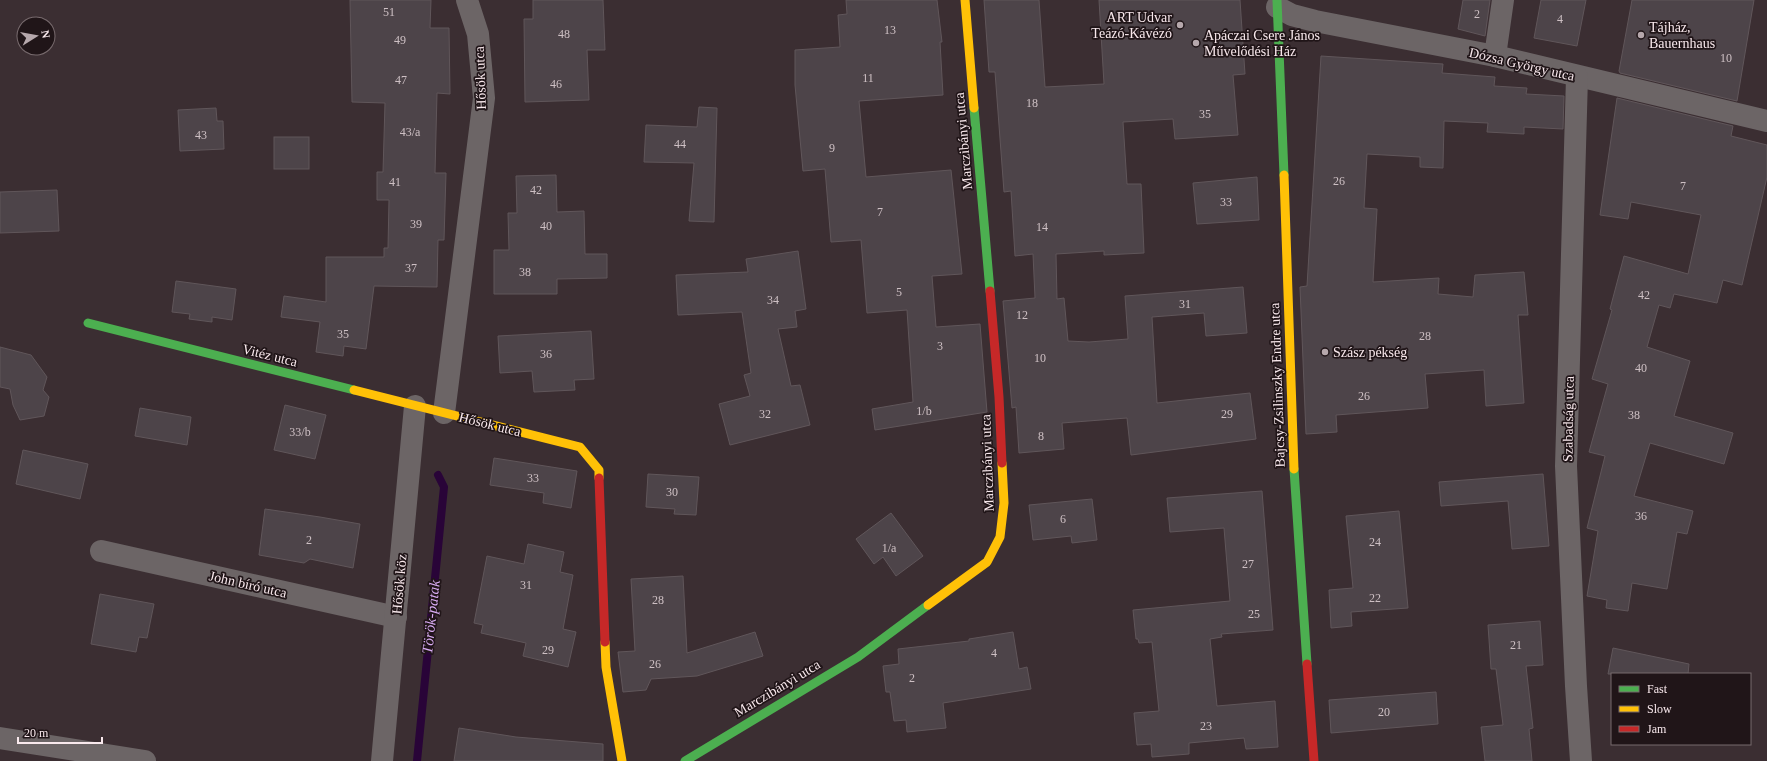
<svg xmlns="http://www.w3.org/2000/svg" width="1767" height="761" font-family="Georgia,serif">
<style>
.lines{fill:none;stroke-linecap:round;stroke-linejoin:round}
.stream{stroke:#290438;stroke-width:8}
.building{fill:#4d4449;stroke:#60565a}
.street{stroke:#6c6566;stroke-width:22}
.fast{stroke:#4caf50;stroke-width:9}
.slow{stroke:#ffc107;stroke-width:9}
.jam{stroke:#c62828;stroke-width:9}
.poi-dot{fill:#b6a8ac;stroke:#201518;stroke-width:1.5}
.labels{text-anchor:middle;stroke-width:3.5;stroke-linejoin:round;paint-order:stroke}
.number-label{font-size:12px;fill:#cec0c4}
.poi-label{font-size:14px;fill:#f9e9ed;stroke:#201518;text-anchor:start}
.street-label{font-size:14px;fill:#f9e9ed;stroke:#201518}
.water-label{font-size:15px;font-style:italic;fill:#daadf5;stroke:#201518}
</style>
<rect width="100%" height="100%" fill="#3b2e32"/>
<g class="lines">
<!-- stream -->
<polyline class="stream" points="417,761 444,487 438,475"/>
</g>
<!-- building -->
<g class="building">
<polygon points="350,0 431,0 430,28 449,28 450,94 437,93 435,173 446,173 444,240 438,240 437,287 374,286 366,349 344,346 343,356 316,352 320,322 281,317 284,296 326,302 326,257 384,257 384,248 388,248 389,200 377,200 377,172 383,172 385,103 352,102"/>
<polygon points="533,0 603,0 605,50 587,50 589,100 525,102 524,19 533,19"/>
<polygon points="846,0 937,0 942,42 940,42 943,95 859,101 866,177 951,170 962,274 932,276 936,327 980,324 987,412 875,430 872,409 913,402 907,310 867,313 861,240 831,242 825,169 803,171 795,85 795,50 840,47 838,15 847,14"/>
<polygon points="984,0 1039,0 1045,87 1104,84 1099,0 1240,0 1245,74 1233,75 1238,135 1175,139 1173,119 1123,122 1127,184 1141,184 1144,253 1104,255 1104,251 1056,254 1057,299 1064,298 1068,341 1089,342 1128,339 1125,296 1243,287 1247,333 1206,336 1204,313 1152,317 1157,403 1250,393 1256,439 1131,455 1127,418 1062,423 1064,449 1019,453 1016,407 1012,408 1003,301 1035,298 1033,254 1015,256 1011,191 1004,192 995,72 989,72"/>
<polygon points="1463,0 1490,0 1485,36 1458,29"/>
<polygon points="1541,0 1586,0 1577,46 1534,38"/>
<polygon points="1632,0 1754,0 1737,101 1620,73 1619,71"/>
<polygon points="1321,56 1443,64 1442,73 1495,77 1494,86 1527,88 1526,94 1564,96 1563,129 1524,127 1524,134 1487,132 1488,123 1444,121 1443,168 1420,167 1420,157 1367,154 1364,208 1377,209 1373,282 1439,278 1438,294 1473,297 1475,275 1524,272 1528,315 1518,315 1524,403 1486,406 1484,370 1425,374 1428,408 1336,415 1337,432 1306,434 1300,287 1307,286"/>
<polygon points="1617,98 1733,126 1731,136 1767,145 1767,177 1742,285 1723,280 1717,303 1674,294 1670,308 1659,305 1647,347 1690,361 1674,416 1733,433 1724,464 1650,443 1634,496 1693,511 1687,534 1677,532 1667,589 1632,583 1628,611 1606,608 1607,600 1587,596 1598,531 1587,528 1605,456 1589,452 1608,384 1592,379 1612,310 1610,309 1624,256 1688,274 1701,215 1631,202 1628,219 1600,215"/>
<polygon points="699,107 717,108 714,222 689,221 694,163 644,162 646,125 697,127"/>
<polygon points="216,108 217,121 223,121 224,149 180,151 178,110"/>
<rect x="274" y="137" width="35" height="32"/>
<polygon points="556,175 557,212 584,211 585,254 607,254 607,278 557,279 557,294 494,294 494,250 509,250 508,213 517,213 516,176"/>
<polygon points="1257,177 1259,220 1197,224 1193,183"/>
<polygon points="57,190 59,231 0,233 0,192"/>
<polygon points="798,251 806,309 795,311 797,327 778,329 791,386 800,385 810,425 730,445 719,404 750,396 744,375 751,373 742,312 678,315 676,275 748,272 746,259"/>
<polygon points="176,281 236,289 232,320 212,317 212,322 189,319 190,314 172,312"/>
<polygon points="591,331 594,379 574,380 575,390 534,392 532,371 500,373 498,336"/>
<polygon points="0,347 31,355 47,377 43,390 49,397 44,416 20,420 13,405 10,389 0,387"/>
<polygon points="285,405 326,415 315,459 274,450"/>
<polygon points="140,408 191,417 187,445 135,436"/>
<polygon points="23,450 88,464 80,499 16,484"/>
<polygon points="494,458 577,471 571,508 543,503 544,493 490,485"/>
<polygon points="648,474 699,477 696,515 674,514 675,509 646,507"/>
<polygon points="1543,474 1549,546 1512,549 1508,501 1441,506 1439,482"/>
<polygon points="1262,491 1273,630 1221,634 1222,637 1210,639 1217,706 1275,701 1278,747 1246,749 1244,738 1189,743 1189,754 1152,757 1151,744 1137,745 1134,713 1159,711 1152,642 1139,643 1138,639 1136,639 1133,610 1230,601 1224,528 1170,532 1167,498"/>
<polygon points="1092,499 1097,540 1072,543 1071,536 1033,540 1029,505"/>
<polygon points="265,509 320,517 360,524 353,568 310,559 304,563 259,555"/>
<polygon points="1399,511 1408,608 1351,612 1352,626 1331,628 1329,590 1353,588 1346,516"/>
<polygon points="891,513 923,556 896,576 883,557 874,564 856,539"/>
<polygon points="528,544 564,552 560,572 573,575 563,629 576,632 568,667 523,656 526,643 481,633 483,625 474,623 487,556 524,564"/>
<polygon points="683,576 687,653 755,632 763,656 697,676 651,679 646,690 623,692 618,652 635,651 631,579"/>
<polygon points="100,594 154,604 147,638 139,637 136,652 91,644"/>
<polygon points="1540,621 1543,665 1526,666 1533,728 1529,729 1532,761 1485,761 1481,727 1503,725 1496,669 1491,669 1488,625"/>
<polygon points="1013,632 1019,669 1027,667 1031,689 943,703 946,728 907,732 906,720 894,721 890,692 886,692 883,666 899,664 898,649 969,641 969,639"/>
<polygon points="1613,648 1689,664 1688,674 1608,674"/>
<polygon points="1436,692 1438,724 1331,733 1329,700"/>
<polygon points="459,728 516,737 603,744 603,761 454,761"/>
</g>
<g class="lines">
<!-- street -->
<g class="street">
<polyline points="1277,7 1292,15 1315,21 1495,56 1767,121"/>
<polyline points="1495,56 1503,0"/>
<polyline points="1577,77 1566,466 1576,686 1581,761"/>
<polyline points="444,413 484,98 478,34 467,0"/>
<polyline points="101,551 396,617"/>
<polyline points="0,738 145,761"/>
<polyline points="382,761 415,406"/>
</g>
<!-- fast -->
<g class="fast">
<polyline points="1277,0 1284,175"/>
<polyline points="974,108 990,291"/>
<polyline points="88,323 354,390"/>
<polyline points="1294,469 1307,664"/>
<polyline points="685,761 858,657 928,605"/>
</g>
<!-- slow -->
<g class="slow">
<polyline points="965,0 974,108"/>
<polyline points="1284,175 1294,469"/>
<polyline points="354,390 580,447 599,470 599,478"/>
<polyline points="928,605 987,562 1000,537 1004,503 1002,463"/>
<polyline points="605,642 606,667 622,761"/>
</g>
<!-- jam -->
<g class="jam">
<polyline points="990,291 999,397 1002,463"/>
<polyline points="599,478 605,642"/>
<polyline points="1307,664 1314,761"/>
</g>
</g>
<!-- markers -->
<g class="poi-dot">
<circle cx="1180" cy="25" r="4"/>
<circle cx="1641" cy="35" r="4"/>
<circle cx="1196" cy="43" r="4"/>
<circle cx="1325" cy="352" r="4"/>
</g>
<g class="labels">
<!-- number labels -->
<g class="number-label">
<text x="389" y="16">51</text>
<text x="1477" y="18">2</text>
<text x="1560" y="23">4</text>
<text x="890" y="34">13</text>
<text x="564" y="38">48</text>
<text x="400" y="44">49</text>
<text x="1726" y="62">10</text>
<text x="868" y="82">11</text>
<text x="401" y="84">47</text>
<text x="556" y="88">46</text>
<text x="1032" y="107">18</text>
<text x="1205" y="118">35</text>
<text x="410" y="136">43/a</text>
<text x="201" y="139">43</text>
<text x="680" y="148">44</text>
<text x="832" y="152">9</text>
<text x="1339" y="185">26</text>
<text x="395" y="186">41</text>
<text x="1683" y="190">7</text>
<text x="536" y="194">42</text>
<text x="1226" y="206">33</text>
<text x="880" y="216">7</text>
<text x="416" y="228">39</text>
<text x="546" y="230">40</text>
<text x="1042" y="231">14</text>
<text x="411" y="272">37</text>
<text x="525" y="276">38</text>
<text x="899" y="296">5</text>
<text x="1644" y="299">42</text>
<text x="773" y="304">34</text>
<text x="1185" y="308">31</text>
<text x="1022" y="319">12</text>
<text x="343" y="338">35</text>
<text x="1425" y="340">28</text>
<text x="940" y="350">3</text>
<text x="546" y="358">36</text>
<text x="1040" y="362">10</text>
<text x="1641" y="372">40</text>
<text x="1364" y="400">26</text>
<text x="924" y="415">1/b</text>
<text x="765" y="418">32</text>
<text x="1227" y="418">29</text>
<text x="1634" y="419">38</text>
<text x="300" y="436">33/b</text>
<text x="1041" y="440">8</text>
<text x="533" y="482">33</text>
<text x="672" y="496">30</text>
<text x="1641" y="520">36</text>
<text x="1063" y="523">6</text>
<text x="309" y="544">2</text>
<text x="1375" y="546">24</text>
<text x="889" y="552">1/a</text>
<text x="1248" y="568">27</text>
<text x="526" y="589">31</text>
<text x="1375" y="602">22</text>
<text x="658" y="604">28</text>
<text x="1254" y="618">25</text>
<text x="1516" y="649">21</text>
<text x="548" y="654">29</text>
<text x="994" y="657">4</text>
<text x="655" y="668">26</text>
<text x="912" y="682">2</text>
<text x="1384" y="716">20</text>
<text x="1206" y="730">23</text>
</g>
<!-- poi labels -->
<g class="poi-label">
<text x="1172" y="22" text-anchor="end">ART Udvar<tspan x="1172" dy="16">Teázó-Kávézó</tspan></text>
<text x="1649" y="32">Tájház,<tspan x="1649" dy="16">Bauernhaus</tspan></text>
<text x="1204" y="40">Apáczai Csere János<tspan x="1204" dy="16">Művelődési Ház</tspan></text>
<text x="1333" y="357">Szász pékség</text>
</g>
<!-- street labels -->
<g class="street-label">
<text transform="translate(1522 64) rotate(13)" y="5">Dózsa György utca</text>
<text transform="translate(480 78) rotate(-92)" y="5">Hősök utca</text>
<text transform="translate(963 141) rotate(-95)" y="5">Marczibányi utca</text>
<text transform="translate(270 355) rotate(14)" y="5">Vitéz utca</text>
<text transform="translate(1277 385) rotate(-92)" y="5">Bajcsy-Zsilinszky Endre utca</text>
<text transform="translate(1568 419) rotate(-89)" y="5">Szabadság utca</text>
<text transform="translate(490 424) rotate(14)" y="5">Hősök utca</text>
<text transform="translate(987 463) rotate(-92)" y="5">Marczibányi utca</text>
<text transform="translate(248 584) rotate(13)" y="5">John bíró utca</text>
<text transform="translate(399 584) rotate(-85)" y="5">Hősök köz</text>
<text transform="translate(777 688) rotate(-31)" y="5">Marczibányi utca</text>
</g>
<!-- water labels -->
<g class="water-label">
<text transform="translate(431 617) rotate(-84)" y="5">Török-patak</text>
</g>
</g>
<!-- legend -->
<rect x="1611" y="673" width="140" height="72" fill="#201518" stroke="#776a6d"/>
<rect x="1619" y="686" width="20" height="6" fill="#4caf50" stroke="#776a6d"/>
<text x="1647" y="693" font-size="12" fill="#f9e9ed">Fast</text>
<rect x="1619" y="706" width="20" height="6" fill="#ffc107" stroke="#776a6d"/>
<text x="1647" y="713" font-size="12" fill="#f9e9ed">Slow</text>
<rect x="1619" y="726" width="20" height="6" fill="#c62828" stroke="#776a6d"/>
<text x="1647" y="733" font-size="12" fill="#f9e9ed">Jam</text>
<!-- north arrow -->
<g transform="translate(36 36) rotate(79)"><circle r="19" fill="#201518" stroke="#776a6d"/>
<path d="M0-3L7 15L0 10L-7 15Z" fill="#b6a8ac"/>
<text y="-6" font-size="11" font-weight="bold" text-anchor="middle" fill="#f9e9ed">N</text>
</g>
<!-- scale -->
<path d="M18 737v6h84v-6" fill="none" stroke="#f9e9ed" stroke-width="2"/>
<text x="24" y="737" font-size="12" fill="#f9e9ed" stroke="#201518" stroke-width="3" paint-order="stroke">20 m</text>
</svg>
